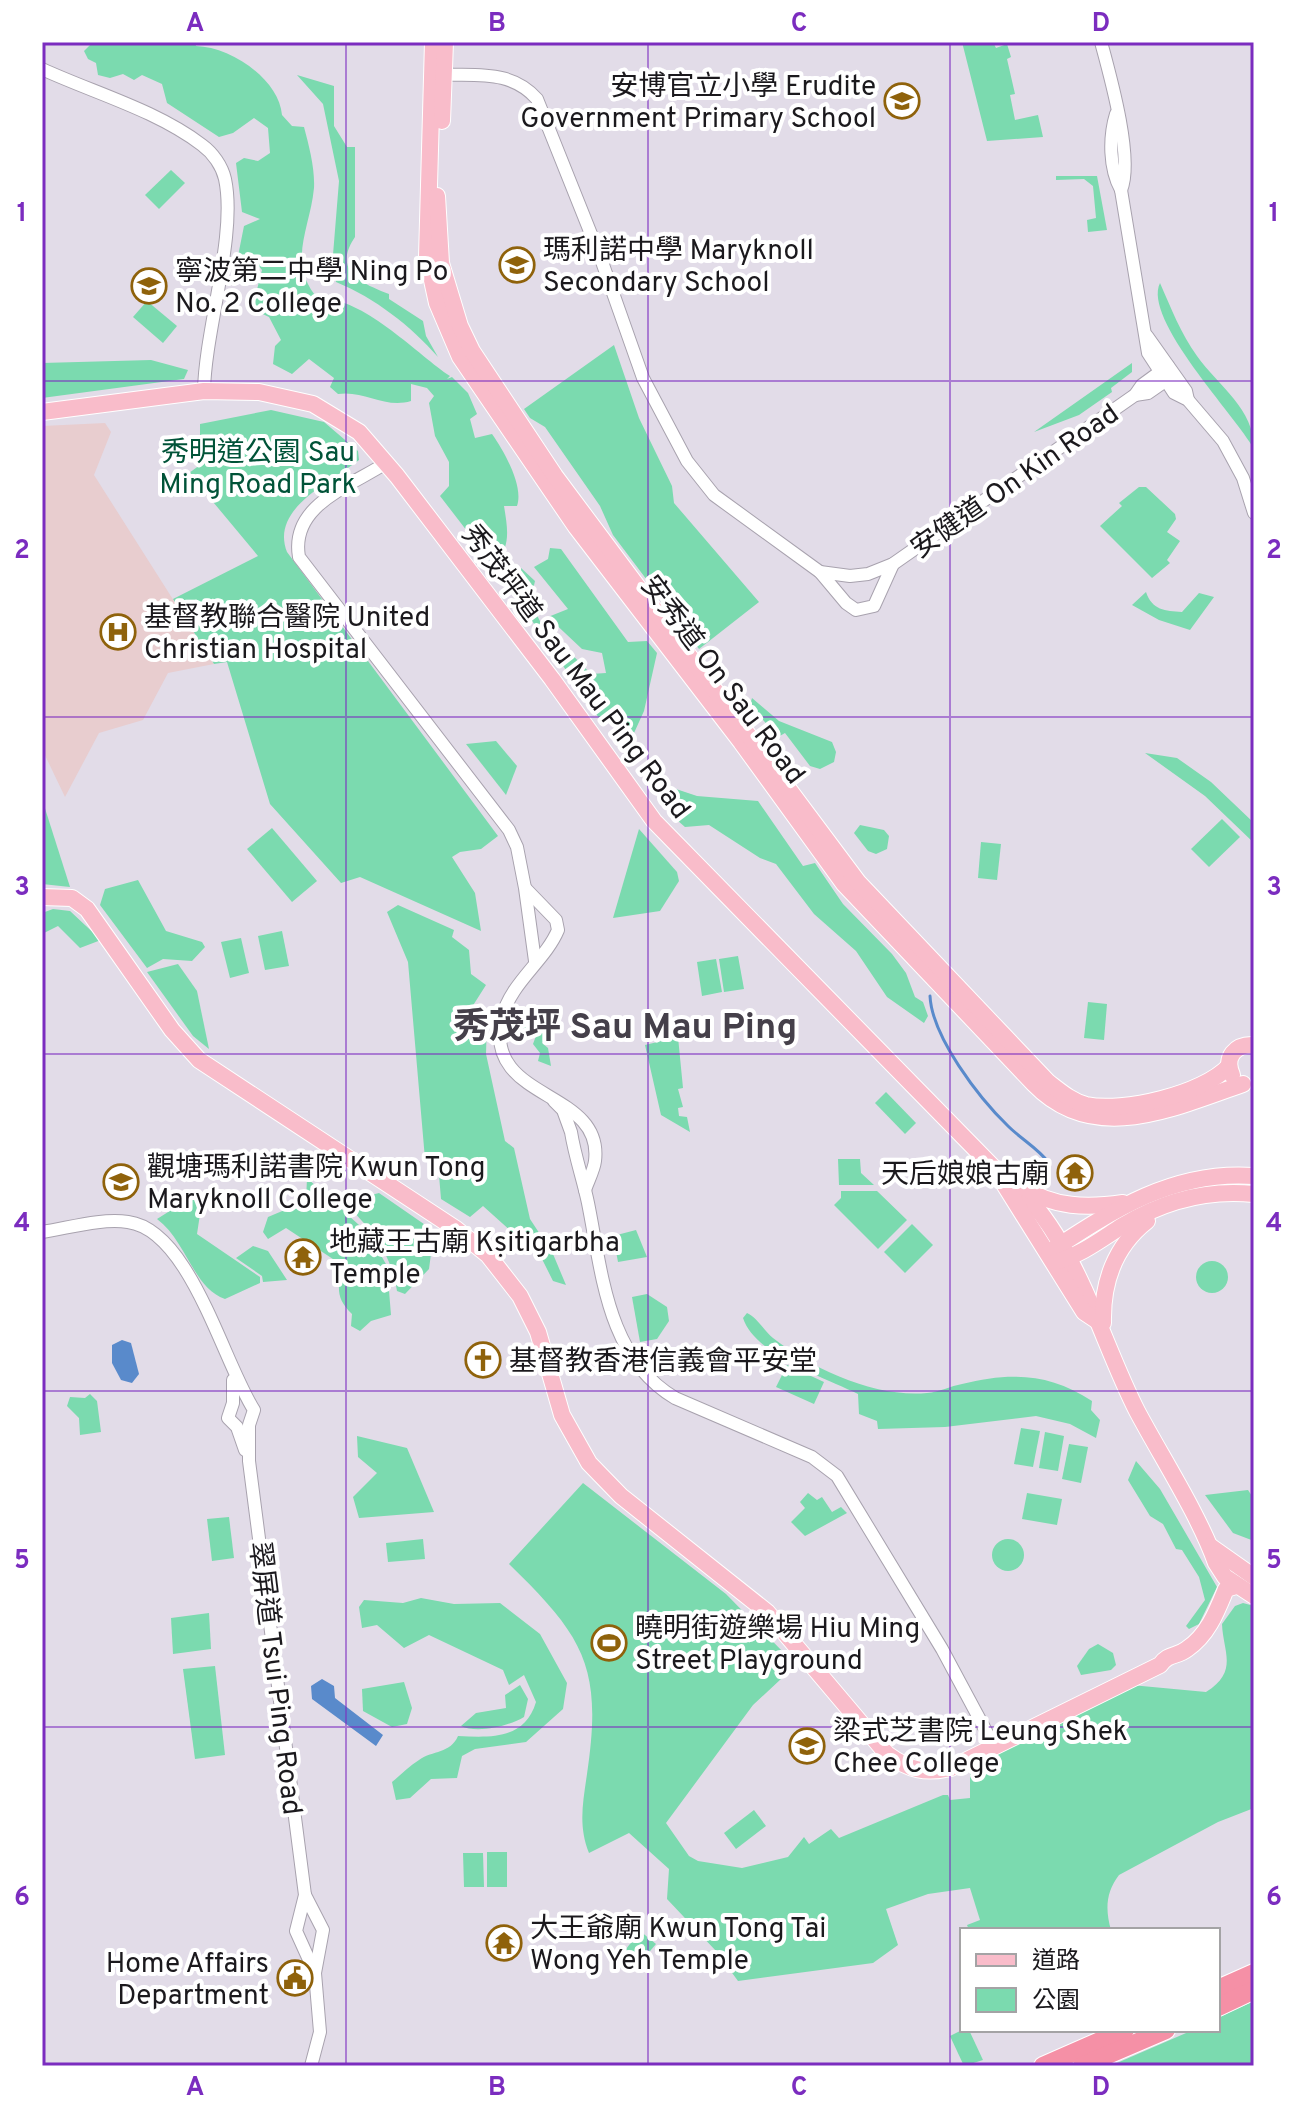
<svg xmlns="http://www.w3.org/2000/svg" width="1296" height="2108" font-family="Overpass,'Noto Sans TC',sans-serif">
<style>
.medical{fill:#e8cdcf}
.green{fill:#7bdaaf}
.water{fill:#598acb}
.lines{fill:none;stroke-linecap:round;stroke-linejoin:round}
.stream{stroke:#598acb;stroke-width:3}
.minor-casing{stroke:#a8a2ae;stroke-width:14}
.major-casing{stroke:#fff;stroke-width:18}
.highway-casing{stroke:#fff;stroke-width:20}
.minor{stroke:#fff;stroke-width:12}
.major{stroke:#f9bcca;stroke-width:16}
.highway{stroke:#f590a6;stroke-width:18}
.grid{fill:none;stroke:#7b2cbf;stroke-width:2;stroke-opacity:0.55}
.labels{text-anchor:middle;stroke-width:8;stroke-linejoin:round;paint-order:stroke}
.poi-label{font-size:28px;fill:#1b191d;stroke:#fff;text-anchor:start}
.park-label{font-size:28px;fill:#005338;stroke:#fff}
.street-label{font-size:28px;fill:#1b191d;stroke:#fff}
.district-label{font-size:36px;font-weight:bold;fill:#45404a;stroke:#fff}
.neatline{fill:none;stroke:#7b2cbf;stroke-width:3}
.grid-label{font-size:26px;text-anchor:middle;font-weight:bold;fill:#7b2cbf}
</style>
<rect width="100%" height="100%" fill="#e2dce8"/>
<!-- medical -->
<polygon class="medical" points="105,423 111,432 94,475 214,664 168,673 143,720 99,733 65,797 42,749 42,426"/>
<!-- green -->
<g class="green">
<path d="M93,42H195L196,46C231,47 279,79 282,115L292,126L304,127C309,146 315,168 314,188C310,230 286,263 319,300C359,293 418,355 450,376L447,379L452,377L468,393L477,414L470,419L475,438L492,434C504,451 524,486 517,506H504C508,531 511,546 494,566L440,496L449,486V462L435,436L429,403L434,396L427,388L411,384V401C385,409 364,390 338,394L330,387L334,378L309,359L292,374L273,364L275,346L281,340L269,317L252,309L262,270L253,259L238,256L244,226L260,219L242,212L236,163L244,158L258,161L270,153L268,128L254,118L233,133L219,137L167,103L162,84L142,75L134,80L123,74L110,78L98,75L96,63L88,59L84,51Z"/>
<polygon points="962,42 993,42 996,48 1007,44 1011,57 1007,59 1015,94 1010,95 1015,120 1038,115 1043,137 987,141"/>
<path d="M297,75L334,86V126L347,147H355V237C332,271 361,283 389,294V299L423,321L426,336L438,357C411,326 375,298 336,282L332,267L339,181L323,104Z"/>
<polygon points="171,170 185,183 159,209 145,195"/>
<polygon points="1056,176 1097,176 1107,230 1088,232 1087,220 1096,218 1093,186 1084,179 1056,180"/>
<path d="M1160,283C1171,308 1181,334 1197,356C1219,387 1254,408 1254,449C1236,416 1142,319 1160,283Z"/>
<polygon points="147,301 177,326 163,343 133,317"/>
<polygon points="614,345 639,418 672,486 674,503 759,602 699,649 613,535 600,506 545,427 530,418 524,409"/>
<polygon points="151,360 188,370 184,379 42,398 42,363"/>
<polygon points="1132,363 1132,372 1111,388 1112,392 1079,415 1034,432"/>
<path d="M271,410L324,422L358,451L359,460C329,483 270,509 287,552L498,836L481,849L460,852L452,857L475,893L481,931L360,877L341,883L270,804L227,662L214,664L173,599L258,556L189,473L200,465V424Z"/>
<polygon points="1139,487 1146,487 1175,514 1176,519 1167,532 1180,541 1167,560 1170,563 1152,578 1100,526 1122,506 1119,503"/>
<polygon points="550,548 561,549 628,642 647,641 657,653 644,711 634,733 619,735 610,721 599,718 508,586 508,578 521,568 535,581 530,602 541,623 591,674 606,673 602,653 582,649 548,617 568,609 534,567 548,559"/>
<path d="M1146,592C1152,610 1165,611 1182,612L1199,593L1214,597L1190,630L1159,620L1132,605Z"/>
<polygon points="752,698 779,721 832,742 836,752 834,762 820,769 810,766 785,733 778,737 750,705"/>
<polygon points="496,741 517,766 506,795 466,744"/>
<polygon points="1145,753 1177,758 1211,782 1254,823 1254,843 1205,796"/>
<polygon points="676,789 697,796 758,801 803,866 815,863 843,904 892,954 906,973 915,997 923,1002 928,1016 924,1023 887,997 856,951 814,914 776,864 760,858 709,825 685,827 670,814 664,803"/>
<polygon points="42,799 70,887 42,884"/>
<polygon points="1222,819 1240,837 1209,867 1191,849"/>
<polygon points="860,825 884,830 889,836 887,849 876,854 868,851 854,833"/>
<polygon points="272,828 317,881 292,902 247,849"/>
<polygon points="639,829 677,872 679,881 660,911 613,918"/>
<polygon points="981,842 1001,844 997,880 978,878"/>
<polygon points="138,880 166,931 202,942 205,947 192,961 163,959 147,968 100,905 105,889"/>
<polygon points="398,905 454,930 452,937 469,950 471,974 486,985 472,1007 487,1020 486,1054 505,1141 514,1148 530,1219 553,1254 566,1285 553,1281 542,1259 483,1206 470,1217 441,1199 438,1163 425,1159 408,962 387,912"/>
<polygon points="53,909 70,911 101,940 80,948 58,926 42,934 42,913"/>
<polygon points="282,931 289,966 265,970 258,936"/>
<polygon points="241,938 249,973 230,978 221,942"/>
<polygon points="738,956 744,989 724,992 719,959"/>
<polygon points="716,959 722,992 702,996 697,962"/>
<polygon points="178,964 197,991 209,1049 193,1036 147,972"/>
<polygon points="1088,1002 1107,1004 1104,1040 1084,1038"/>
<polygon points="519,1006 542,1021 546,1038 542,1043 548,1048 551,1066 538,1061 540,1053 533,1044 537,1033 530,1029 528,1032 512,1017"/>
<polygon points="678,1037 683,1088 678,1089 683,1107 678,1108 679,1116 687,1117 690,1132 661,1115 645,1045"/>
<polygon points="886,1092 916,1123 905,1134 875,1103"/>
<polygon points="838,1159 860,1159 861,1173 874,1185 839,1185"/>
<path d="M307,1178L369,1234L387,1266L391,1315L371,1321L360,1331L351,1326L352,1314C335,1298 338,1287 342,1265L286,1228L268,1239L263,1232L268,1217L306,1201Z"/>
<polygon points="841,1191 877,1191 907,1220 878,1249 834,1205 841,1198"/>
<path d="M379,1193L434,1231L429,1269L405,1294L397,1291C391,1252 371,1229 344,1202Z"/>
<path d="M192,1197L202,1201L197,1234L260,1277V1283L225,1299C193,1288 186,1240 157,1219Z"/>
<polygon points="912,1224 933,1245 905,1273 884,1252"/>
<polygon points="636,1230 647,1257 618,1262 613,1236"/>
<polygon points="253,1246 268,1251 287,1280 263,1282 262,1276 236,1258"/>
<circle cx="1212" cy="1277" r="16"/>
<polygon points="647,1294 667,1307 669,1321 657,1339 640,1342 632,1297"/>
<path d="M747,1313C757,1317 764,1331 773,1338C812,1369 876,1398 927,1393C939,1392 951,1386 962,1384C1010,1372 1050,1373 1092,1401L1091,1410L1100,1420L1096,1438L1070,1424L1036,1416L945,1427L878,1429L877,1421L859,1414L858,1394C824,1377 755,1355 743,1318Z"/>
<polygon points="787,1365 824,1382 814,1404 776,1387"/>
<polygon points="90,1394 97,1401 101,1432 80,1435 79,1418 67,1406 70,1397 85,1398"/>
<polygon points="1021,1428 1040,1431 1033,1467 1014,1464"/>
<polygon points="1045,1432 1064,1436 1058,1471 1039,1468"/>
<polygon points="357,1436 407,1448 434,1512 359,1518 353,1497 377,1473 358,1457"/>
<polygon points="1069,1444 1088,1447 1081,1483 1062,1479"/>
<polygon points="1136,1461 1160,1489 1217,1587 1199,1624 1189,1629 1186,1626 1205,1600 1199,1577 1182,1550 1176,1549 1163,1524 1150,1516 1128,1480"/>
<path d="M583,1483L726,1594L786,1655L787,1666L781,1679L753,1705L666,1823L689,1856L698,1861L742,1868L788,1857L804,1837L809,1844L831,1829L839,1838L943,1795H948L950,1800L970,1798V1766L1131,1685L1206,1692C1239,1671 1223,1652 1222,1624L1235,1606L1243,1603L1254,1606V1808L1218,1822L1119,1875C1106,1892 1105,1909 1111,1930H969L967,1925L980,1920L970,1888L928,1894L886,1909L898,1945L873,1963L738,1981L716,1951L667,1899L669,1869L629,1833L589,1853C578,1826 583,1802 587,1774C603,1667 584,1637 509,1564Z"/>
<polygon points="1248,1490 1254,1499 1254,1541 1233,1533 1205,1495"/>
<polygon points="808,1493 817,1500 822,1497 832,1512 841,1507 847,1513 805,1536 791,1522 805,1508 800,1502"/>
<polygon points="1027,1493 1062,1499 1057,1525 1022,1519"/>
<polygon points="229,1517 234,1558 212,1561 207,1519"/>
<circle cx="1008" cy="1555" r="16"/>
<polygon points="423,1539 425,1559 388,1562 386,1543"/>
<path d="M421,1598L454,1604L500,1603L540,1634L567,1683L563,1709L526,1742L475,1749L462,1756L457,1778L431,1779L410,1798L396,1800L392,1782C401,1775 409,1766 419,1760C433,1750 450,1754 458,1736C492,1738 525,1739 536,1702L524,1675L509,1685L503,1670L429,1635L404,1648L377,1625L362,1628L359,1607L364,1600L403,1603Z"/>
<polygon points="209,1613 211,1649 173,1654 171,1618"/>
<polygon points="1098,1644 1113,1653 1116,1665 1111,1670 1081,1675 1077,1666 1089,1649"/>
<polygon points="215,1666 225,1755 195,1759 183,1669"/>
<polygon points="404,1682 412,1708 407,1724 392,1727 363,1711 362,1689"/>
<path d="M520,1685L528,1699L524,1717C509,1726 477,1734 461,1726L476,1713L506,1708L505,1695Z"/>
<polygon points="754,1810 766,1826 736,1849 724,1833"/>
<rect x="487" y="1852" width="20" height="35"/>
<polygon points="463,1853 483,1853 484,1887 464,1887"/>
<polygon points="640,1931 656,1944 634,1970 619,1958"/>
<polygon points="1254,2001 1254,2066 1229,2063 1208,2066 1110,2066 1193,2030 1218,2030 1218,2018"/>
<polygon points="962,2030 969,2030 983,2060 964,2066 950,2036"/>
</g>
<!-- water -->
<g class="water">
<polygon points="122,1340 131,1343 139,1374 132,1383 121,1380 112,1363 112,1345"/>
<polygon points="322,1679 334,1686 335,1698 383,1735 376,1746 312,1699 311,1686"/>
</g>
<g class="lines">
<!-- stream -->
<path class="stream" d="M930,996C932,1037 979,1098 1008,1126C1021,1139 1039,1149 1049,1163"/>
<defs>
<g id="minor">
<path d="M1101,42C1110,75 1134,160 1121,190"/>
<path d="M42,69C94,93 156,110 202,145C213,153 222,166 225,179C237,235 205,330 204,391"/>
<path d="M437,74C473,77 510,68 537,99L601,259L643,378L687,461L714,495L820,572L846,603L856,610L874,606L893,564"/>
<path d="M1116,114C1109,137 1109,168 1121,190L1148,353L1174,393L1188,400L1223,441L1243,478L1254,513"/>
<polyline points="1147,336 1186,391 1188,400"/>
<polyline points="1135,395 1148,393 1171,377"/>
<path d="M386,463C349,487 290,505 299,557L509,830L517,847L525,888L535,961"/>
<polyline points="820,572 850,576 868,574 893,564 1135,395 1142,385 1168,366"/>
<path d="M526,889L556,920L558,930C545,961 510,983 502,1018C482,1102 604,1088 595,1161C594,1170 588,1181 585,1190"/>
<path d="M554,1101L563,1110L571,1132C575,1157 583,1179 588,1203C602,1272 607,1358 675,1398L812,1457L837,1476L942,1649L994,1746"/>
<path d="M42,1232C69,1228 101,1218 128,1222C190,1230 223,1362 254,1410L249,1425V1461L305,1895L296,1931L315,1973"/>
<polyline points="233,1380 233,1403 228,1418 237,1427 245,1450"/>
<polyline points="305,1895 323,1930 315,1973 320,2032 311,2066"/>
</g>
<g id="major">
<path d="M433,42L427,257L437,303L460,357L576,527L741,742L844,884L1034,1084C1094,1146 1173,1108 1243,1084"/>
<polyline points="442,121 445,42"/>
<path d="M437,196L441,263L460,326L472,351L555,476L858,882L1048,1082C1060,1091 1071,1101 1086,1105C1123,1113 1203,1094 1229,1066"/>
<path d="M42,412L204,391L259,392L313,404L359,432L397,476L552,679L654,821L993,1167C1072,1220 1096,1331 1137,1411C1162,1458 1199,1515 1216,1563L1225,1577L1254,1596"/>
<path d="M42,897L72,898L87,909L172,1030L199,1060L456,1229L488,1255L520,1296L538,1332L562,1415L589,1463L621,1496L767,1612L887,1754C909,1770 925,1774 951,1768L1160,1665C1168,1653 1177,1657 1187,1649C1208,1635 1217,1611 1226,1589L1236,1586"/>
<path d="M1232,1075C1224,1057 1235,1044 1254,1045"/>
<polyline points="994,1168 1084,1312 1096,1320"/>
<path d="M1023,1187C1053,1208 1088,1208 1123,1203"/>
<path d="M1049,1252C1113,1210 1174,1170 1254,1176"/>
<path d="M1055,1262C1081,1255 1100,1240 1122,1226C1163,1201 1206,1189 1254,1194"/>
<path d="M1103,1323C1102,1283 1115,1246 1147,1221"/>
<polyline points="1210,1546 1254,1577"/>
</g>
<g id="highway">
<polyline points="1218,1989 1254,1973"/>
<polyline points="1218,2007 1254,1990"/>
<polyline points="1043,2066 1125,2030"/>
<polyline points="1082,2066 1166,2030"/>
</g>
</defs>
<!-- minor casing -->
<use href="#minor" class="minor-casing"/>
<!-- major casing -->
<use href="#major" class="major-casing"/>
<!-- highway casing -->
<use href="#highway" class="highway-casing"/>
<!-- minor -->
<use href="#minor" class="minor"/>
<!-- major -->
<use href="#major" class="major"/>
<!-- highway -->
<use href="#highway" class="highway"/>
</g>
<!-- grid -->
<path class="grid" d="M346,42V2066M648,42V2066M950,42V2066M42,381H1254M42,717H1254M42,1054H1254M42,1391H1254M42,1727H1254"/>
<!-- icons -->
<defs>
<symbol id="school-ring" viewBox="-11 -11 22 22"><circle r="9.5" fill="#fff" stroke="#8f620b" stroke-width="1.5"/><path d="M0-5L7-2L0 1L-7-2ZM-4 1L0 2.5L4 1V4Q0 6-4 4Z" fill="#8f620b"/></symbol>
<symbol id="hospital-ring" viewBox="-11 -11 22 22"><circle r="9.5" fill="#fff" stroke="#8f620b" stroke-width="1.5"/><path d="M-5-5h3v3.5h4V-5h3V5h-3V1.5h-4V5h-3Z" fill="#8f620b"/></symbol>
<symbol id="temple-ring" viewBox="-11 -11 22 22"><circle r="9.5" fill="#fff" stroke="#8f620b" stroke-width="1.5"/><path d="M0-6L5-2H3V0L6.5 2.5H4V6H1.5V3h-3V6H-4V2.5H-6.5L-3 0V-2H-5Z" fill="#8f620b"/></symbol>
<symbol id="church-ring" viewBox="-11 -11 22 22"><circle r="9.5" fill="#fff" stroke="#8f620b" stroke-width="1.5"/><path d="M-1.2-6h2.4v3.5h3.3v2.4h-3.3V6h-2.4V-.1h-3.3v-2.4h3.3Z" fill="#8f620b"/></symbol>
<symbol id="stadium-ring" viewBox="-11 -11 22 22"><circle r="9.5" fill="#fff" stroke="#8f620b" stroke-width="1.5"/><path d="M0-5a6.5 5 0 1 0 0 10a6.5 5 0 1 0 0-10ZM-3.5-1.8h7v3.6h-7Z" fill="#8f620b"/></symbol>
<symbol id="civic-ring" viewBox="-11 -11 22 22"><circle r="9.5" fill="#fff" stroke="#8f620b" stroke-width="1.5"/><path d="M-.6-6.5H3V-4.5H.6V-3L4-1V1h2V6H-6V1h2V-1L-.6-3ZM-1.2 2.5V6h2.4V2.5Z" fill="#8f620b"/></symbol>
</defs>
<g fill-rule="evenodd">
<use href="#school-ring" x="882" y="81" width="40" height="40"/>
<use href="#school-ring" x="497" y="245" width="40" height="40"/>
<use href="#school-ring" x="129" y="266" width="40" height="40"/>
<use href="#hospital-ring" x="98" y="612" width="40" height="40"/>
<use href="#temple-ring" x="1055" y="1153" width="40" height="40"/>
<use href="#school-ring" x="101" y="1162" width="40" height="40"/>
<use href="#temple-ring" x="283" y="1237" width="40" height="40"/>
<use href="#church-ring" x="463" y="1340" width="40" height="40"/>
<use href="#stadium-ring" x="589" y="1623" width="40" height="40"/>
<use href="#school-ring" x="787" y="1726" width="40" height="40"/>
<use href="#temple-ring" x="484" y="1923" width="40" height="40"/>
<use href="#civic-ring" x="275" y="1958" width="40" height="40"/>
</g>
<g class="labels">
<!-- poi labels -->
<g class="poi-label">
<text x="876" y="95" text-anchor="end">安博官立小學 Erudite<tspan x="876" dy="32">Government Primary School</tspan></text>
<text x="543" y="259">瑪利諾中學 Maryknoll<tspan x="543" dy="32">Secondary School</tspan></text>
<text x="175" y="280">寧波第二中學 Ning Po<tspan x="175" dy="32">No. 2 College</tspan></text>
<text x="144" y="626">基督教聯合醫院 United<tspan x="144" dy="32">Christian Hospital</tspan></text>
<text x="147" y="1176">觀塘瑪利諾書院 Kwun Tong<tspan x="147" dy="32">Maryknoll College</tspan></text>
<text x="1049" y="1183" text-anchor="end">天后娘娘古廟</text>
<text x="329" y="1251">地藏王古廟 Kṣitigarbha<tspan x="329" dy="32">Temple</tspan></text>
<text x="509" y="1370">基督教香港信義會平安堂</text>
<text x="635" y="1637">曉明街遊樂場 Hiu Ming<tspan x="635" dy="32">Street Playground</tspan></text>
<text x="833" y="1740">梁式芝書院 Leung Shek<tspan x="833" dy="32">Chee College</tspan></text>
<text x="530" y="1937">大王爺廟 Kwun Tong Tai<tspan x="530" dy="32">Wong Yeh Temple</tspan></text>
<text x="269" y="1972" text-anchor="end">Home Affairs<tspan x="269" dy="32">Department</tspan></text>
</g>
<!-- park labels -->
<g class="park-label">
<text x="258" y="461">秀明道公園 Sau<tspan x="258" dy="32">Ming Road Park</tspan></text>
</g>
<!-- street labels -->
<g class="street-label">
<text transform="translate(1014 480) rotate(-35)" y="10">安健道 On Kin Road</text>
<text transform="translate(577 671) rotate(53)" y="10">秀茂坪道 Sau Mau Ping Road</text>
<text transform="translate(724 679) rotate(53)" y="10">安秀道 On Sau Road</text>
<text transform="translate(277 1678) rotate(83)" y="10">翠屏道 Tsui Ping Road</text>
</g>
<!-- district labels -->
<g class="district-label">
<text x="625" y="1038">秀茂坪 Sau Mau Ping</text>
</g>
</g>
<!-- border -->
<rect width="1296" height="2108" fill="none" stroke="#ffffff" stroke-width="88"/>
<!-- legend -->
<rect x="960" y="1928" width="260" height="104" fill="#ffffff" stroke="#a4a3a5" stroke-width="2"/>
<rect x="976" y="1954" width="40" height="12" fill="#f9bcca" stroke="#a4a3a5" stroke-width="2"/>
<text x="1032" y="1968" font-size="24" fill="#1b191d">道路</text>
<rect x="976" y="1988" width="40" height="24" fill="#7bdaaf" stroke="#a4a3a5" stroke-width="2"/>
<text x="1032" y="2008" font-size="24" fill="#1b191d">公園</text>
<rect x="44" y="44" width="1208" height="2020" class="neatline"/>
<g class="grid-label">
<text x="195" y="31">A</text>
<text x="497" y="31">B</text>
<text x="799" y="31">C</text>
<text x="1101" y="31">D</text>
<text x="22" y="221">1</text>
<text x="1274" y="221">1</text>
<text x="22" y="558">2</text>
<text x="1274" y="558">2</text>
<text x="22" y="895">3</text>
<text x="1274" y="895">3</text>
<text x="22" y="1231">4</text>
<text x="1274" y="1231">4</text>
<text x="22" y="1568">5</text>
<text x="1274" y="1568">5</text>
<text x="22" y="1905">6</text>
<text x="1274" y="1905">6</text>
<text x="195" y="2095">A</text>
<text x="497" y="2095">B</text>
<text x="799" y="2095">C</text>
<text x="1101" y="2095">D</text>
</g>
</svg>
